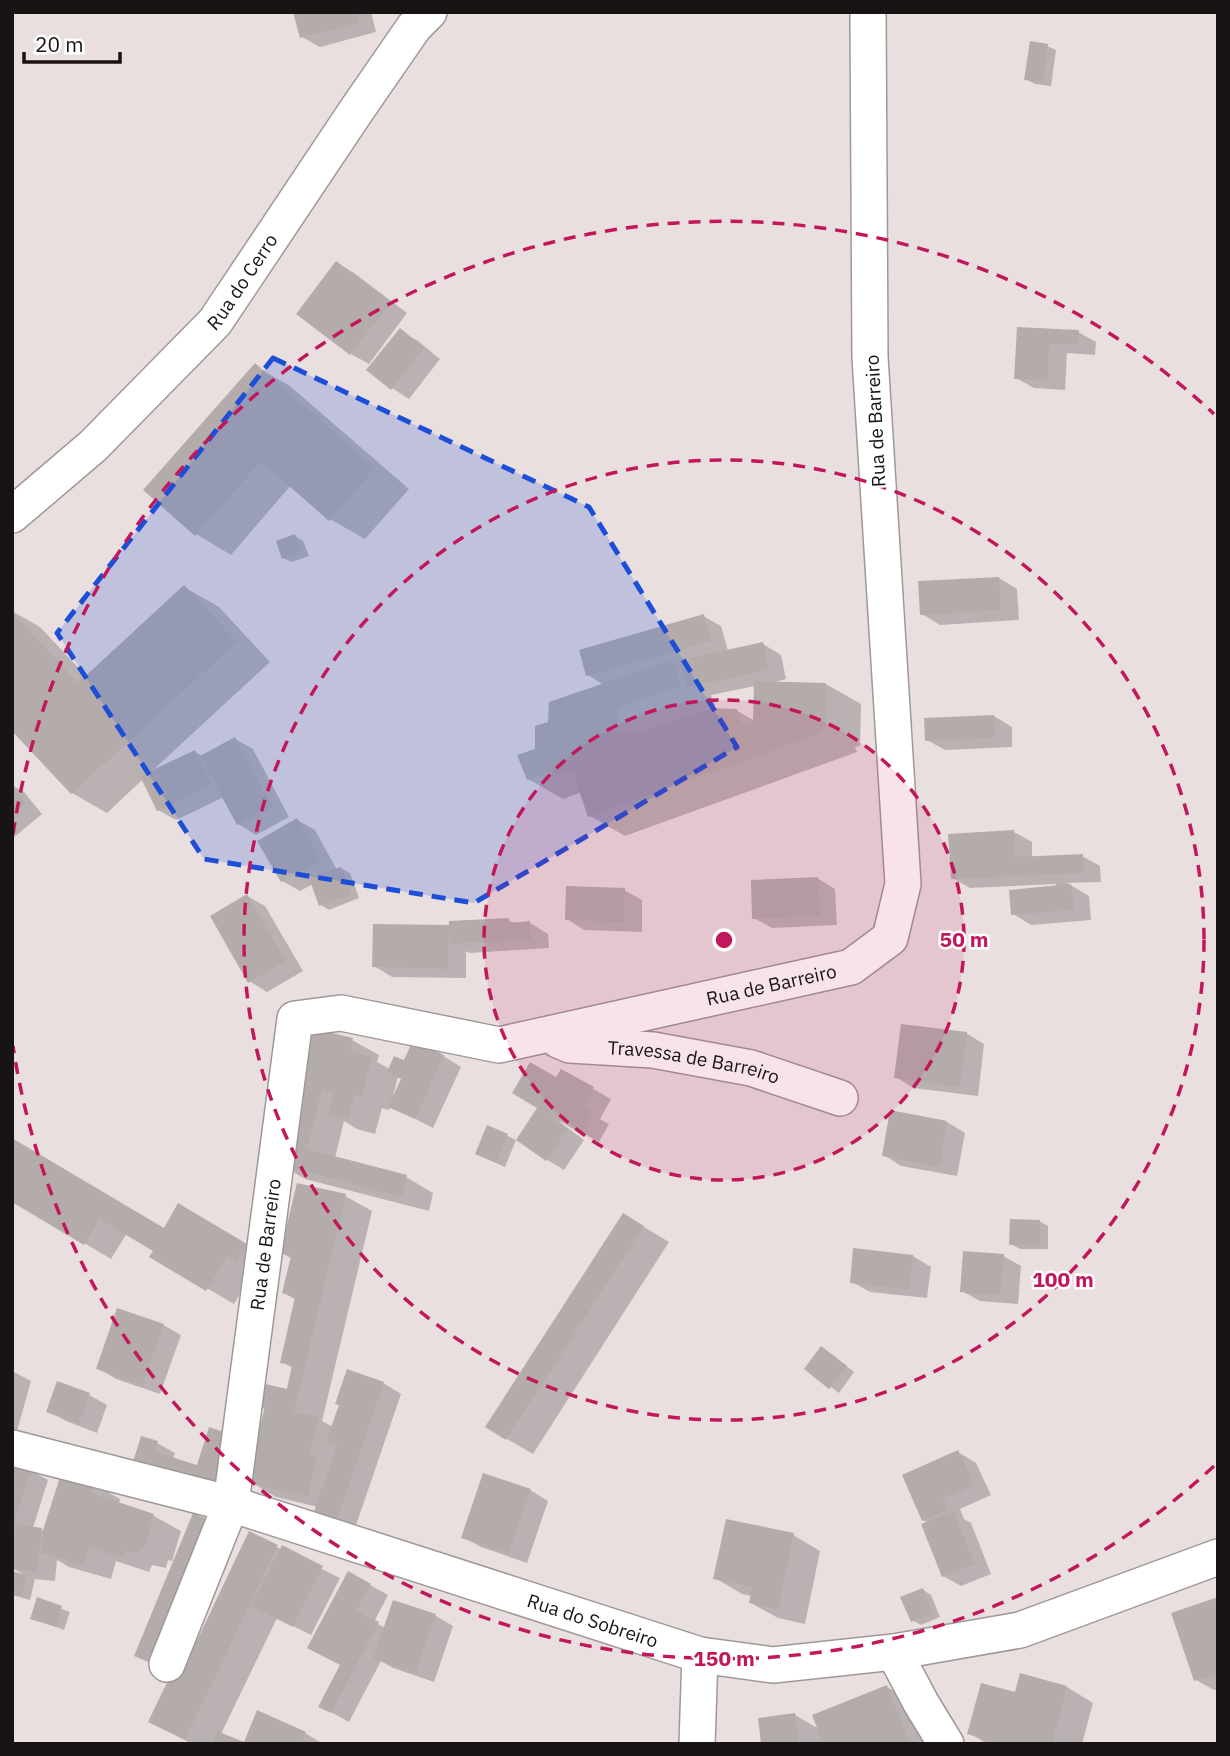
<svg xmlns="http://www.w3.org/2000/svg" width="1230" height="1756" font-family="'IBM Plex Sans',sans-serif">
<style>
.shadow{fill:#0003;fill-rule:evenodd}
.building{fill:#b4acab}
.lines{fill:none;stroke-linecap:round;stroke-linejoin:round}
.minor-casing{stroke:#a09898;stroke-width:38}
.minor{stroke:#fff;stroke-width:35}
.marked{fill:#1d4ed8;fill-opacity:0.2;stroke:#1d4ed8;stroke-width:5;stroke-dasharray:14 9;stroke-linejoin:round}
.ring{fill:none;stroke:#c2185b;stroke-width:3.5;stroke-dasharray:12 9}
.labels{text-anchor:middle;stroke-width:5;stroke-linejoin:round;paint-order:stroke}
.street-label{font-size:19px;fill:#181414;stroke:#fff}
.centre{fill:#c2185b;stroke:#fff;stroke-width:3.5}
.ring-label{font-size:21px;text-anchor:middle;font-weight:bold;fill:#c2185b;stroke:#fff;stroke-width:5;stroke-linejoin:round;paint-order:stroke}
</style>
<rect width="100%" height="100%" fill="#e9dfdf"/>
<!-- shadow -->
<g class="shadow">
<polygon points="295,12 371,12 376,32 320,47 302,37"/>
<polygon points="1047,46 1056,50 1051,86 1035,84 1026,79"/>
<polygon points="337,263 354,273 407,313 369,364 351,354"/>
<polygon points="1018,329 1078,332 1096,342 1095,355 1067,353 1065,390 1034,388 1016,378"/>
<polygon points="400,331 418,341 440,359 409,399 392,388"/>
<polygon points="255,366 290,386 409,489 365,539 330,519 291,485 231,555 196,534"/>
<polygon points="295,536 303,541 309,556 292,562 283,558"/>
<polygon points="999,578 1017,589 1019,620 940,625 922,614"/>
<polygon points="184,587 219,607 270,662 153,770 194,752 203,756 235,739 253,749 289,817 256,835 238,824 224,797 176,820 158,810 143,779 107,813 72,793 12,728 12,611 40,627 87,677"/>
<path d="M703,616L721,626L728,651L763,644L781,655L786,679L775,682L826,684L861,704L860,746L855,747L857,752L625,836L590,816L582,792L563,799L528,779L536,750L550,723L604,685L588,675ZM755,686V721L736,710H703L715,705L711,695Z"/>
<polygon points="994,716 1012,727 1012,747 945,750 927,740"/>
<polygon points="12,785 24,792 42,814 12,839"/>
<polygon points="297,820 315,830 337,870 341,868 350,873 359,898 329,910 321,905 313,884 300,891 282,881"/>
<polygon points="1014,832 1032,842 1032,858 1082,856 1100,866 1101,882 1067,883 1089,896 1091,920 1031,925 1013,914 1056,887 1056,884 970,888 952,878"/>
<polygon points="817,878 835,889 837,925 772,928 754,918"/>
<polygon points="624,890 642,900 642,932 584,930 567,919"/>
<polygon points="247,896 265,906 303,971 267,992 249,981"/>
<polygon points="508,920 516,924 530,923 548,934 549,948 470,953 466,951 466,978 392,977 374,966 451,927"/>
<path d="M313,1030L352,1040L379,1055L377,1062L390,1069L405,1062L443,1056L461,1067L433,1128L390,1106L389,1110L382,1108L375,1134L357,1129L344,1121L335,1158L406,1177L433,1193L429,1211L305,1179L278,1163ZM398,1076L403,1079L394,1098L393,1097Z"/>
<polygon points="966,1033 984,1044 978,1096 913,1088 896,1077"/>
<polygon points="562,1071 611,1099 600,1119 609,1124 599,1142 561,1120 560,1122 584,1140 564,1170 546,1159 540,1107"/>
<polygon points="891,1112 947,1122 965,1133 957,1176 901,1166 884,1155"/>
<polygon points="488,1127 516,1140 505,1167 485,1158"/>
<polygon points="345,1196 372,1211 322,1421 333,1427 383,1383 401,1394 353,1534 318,1507 276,1497 247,1480 132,1471 157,1443 175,1453 173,1459 198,1467 257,1449 266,1410 254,1403 288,1391 293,1368 282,1362 296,1300 284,1293 292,1259 282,1253"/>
<polygon points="12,1200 164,1230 179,1205 272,1261 254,1270 234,1304 152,1256 156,1250 127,1233 111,1259"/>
<polygon points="624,1215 669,1242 533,1454 507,1439"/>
<polygon points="1039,1221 1048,1226 1048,1249 1020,1249 1011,1244"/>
<polygon points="913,1256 931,1267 927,1298 870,1292 852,1282"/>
<polygon points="1003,1256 1021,1266 1018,1304 980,1301 962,1291"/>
<polygon points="163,1325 181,1335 160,1394 116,1379 98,1368"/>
<polygon points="830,1353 854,1372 839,1393 806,1369"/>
<polygon points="12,1371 31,1381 17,1431 12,1430"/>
<polygon points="58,1383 89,1395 107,1405 97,1433 66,1421 48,1411"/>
<polygon points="958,1452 976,1463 991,1495 960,1509 964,1519 971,1523 991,1574 961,1586 943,1576 928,1523 923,1520"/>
<polygon points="12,1464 30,1470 48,1480 33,1528 45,1531 94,1484 120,1499 119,1504 154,1516 181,1531 172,1561 168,1560 166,1568 152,1565 149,1572 116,1561 111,1579 69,1567 57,1560 55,1581 35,1579 30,1600 12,1595 12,1573 23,1574 12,1568 15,1536 12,1535"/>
<polygon points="530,1490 548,1501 527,1563 481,1547 463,1537"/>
<polygon points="250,1534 340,1578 311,1635 277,1618 221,1734 243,1744 192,1744 150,1721 173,1673 137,1656 182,1676"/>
<polygon points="793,1535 820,1551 805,1624 778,1618 751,1603 752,1596 742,1594 715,1578"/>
<polygon points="348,1573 388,1595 374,1622 386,1628 394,1602 436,1616 453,1626 434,1682 393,1668 381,1661 349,1722 320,1706 342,1665"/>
<polygon points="923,1590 931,1595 940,1617 921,1625 912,1620"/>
<polygon points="1218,1599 1218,1689 1214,1690 1196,1680"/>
<polygon points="38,1600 70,1612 64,1630 32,1618"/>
<polygon points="1022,1675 1067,1687 1093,1703 1082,1744 987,1744 969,1733 1016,1695"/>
<polygon points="887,1687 914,1703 930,1744 763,1744 795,1715 819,1729"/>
<polygon points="258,1713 305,1733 323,1744 245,1744"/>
</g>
<!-- building -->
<g class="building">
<polygon points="293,12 356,12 359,22 300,38"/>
<polygon points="1030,41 1048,44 1043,82 1024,80"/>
<polygon points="336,261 391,302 350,355 296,314"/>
<polygon points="1017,327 1079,330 1078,345 1049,344 1048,381 1014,379"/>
<polygon points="400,328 424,348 391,390 366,370"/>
<polygon points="255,363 375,468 329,521 261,461 195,536 143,490"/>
<polygon points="295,534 301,551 282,559 276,541"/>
<polygon points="999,577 1001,610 920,615 918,581"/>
<polygon points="184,585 237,642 71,794 12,731 12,612 78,683"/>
<polygon points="704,614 711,641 586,676 579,650"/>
<polygon points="763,642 769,670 686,687 680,660"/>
<polygon points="672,660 681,685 618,708 617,733 638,734 709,708 737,709 742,725 753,724 754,681 826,683 826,726 821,728 823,732 588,817 576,782 576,773 548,772 527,780 517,755 535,749 535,726 548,722 549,702"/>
<polygon points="994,715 995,738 925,741 924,718"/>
<polygon points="235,737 272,807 237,825 200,756"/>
<polygon points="195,750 212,784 157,811 140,776"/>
<polygon points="12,787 26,803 12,814"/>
<polygon points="297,818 321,860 281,882 257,841"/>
<polygon points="1014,830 1015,857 1083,854 1084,873 951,879 948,834"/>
<polygon points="341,867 352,894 319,906 309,878"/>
<polygon points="818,877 820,915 752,919 751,880"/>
<polygon points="1071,884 1074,910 1011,915 1009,890"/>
<polygon points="566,886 625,888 624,922 565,920"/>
<polygon points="247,894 286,961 248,983 210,916"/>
<polygon points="509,918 509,923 530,921 531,939 450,944 449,929 448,969 372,967 373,924 449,925 449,921"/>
<polygon points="901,1024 967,1032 960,1087 894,1078"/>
<polygon points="311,1028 353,1038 350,1051 372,1057 362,1096 355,1094 348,1119 328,1114 334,1092 322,1089 307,1149 407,1175 402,1197 276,1164"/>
<polygon points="413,1040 444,1055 415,1119 388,1107 401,1079 387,1072 394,1056 404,1060"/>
<polygon points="530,1062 556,1077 561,1069 594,1087 583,1107 592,1113 580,1133 541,1110 567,1129 546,1161 516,1140 537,1108 512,1093"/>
<polygon points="890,1110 947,1121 940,1167 882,1156"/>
<polygon points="487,1125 508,1134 496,1163 475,1154"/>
<polygon points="12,1138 164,1228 178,1203 247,1244 236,1261 227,1256 206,1291 149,1257 153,1251 99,1219 84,1245 12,1202"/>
<polygon points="297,1183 346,1194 294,1412 319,1417 310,1454 317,1456 308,1497 247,1482 265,1406 252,1403 257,1382 287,1389 292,1365 280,1363 295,1297 282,1293 291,1256 280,1254"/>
<polygon points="623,1213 644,1226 506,1440 485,1427"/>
<polygon points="1010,1219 1040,1220 1040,1245 1009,1245"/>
<polygon points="853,1248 913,1255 910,1289 850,1283"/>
<polygon points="963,1251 1004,1254 1000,1295 960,1292"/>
<polygon points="117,1308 164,1324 142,1385 96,1369"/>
<polygon points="821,1346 847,1366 829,1389 804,1369"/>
<polygon points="347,1369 384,1382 335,1525 312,1517 337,1445 326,1441 339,1405 335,1404"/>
<polygon points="57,1381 90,1393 79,1424 46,1412"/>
<polygon points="209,1427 239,1437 219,1500 130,1472 141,1436 158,1441 155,1452 197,1465"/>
<polygon points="958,1450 974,1485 943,1499 948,1510 922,1521 902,1475"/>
<polygon points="12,1462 31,1468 13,1526 12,1526"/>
<polygon points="62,1471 94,1482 91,1493 154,1514 145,1547 141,1546 139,1554 125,1551 122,1558 89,1547 84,1565 41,1553 43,1530"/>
<polygon points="483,1473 531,1489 509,1554 461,1538"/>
<polygon points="953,1511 975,1564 942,1577 921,1524"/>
<polygon points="193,1513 216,1523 158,1666 134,1656"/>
<polygon points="726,1519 794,1533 778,1610 749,1603 752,1587 713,1579"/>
<polygon points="15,1524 42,1528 37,1572 12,1569"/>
<polygon points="249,1531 278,1545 185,1740 148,1722 173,1670 181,1674"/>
<polygon points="282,1545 323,1566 293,1627 251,1606"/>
<polygon points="12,1571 27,1575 21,1596 12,1594"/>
<polygon points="348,1571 371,1584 356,1611 379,1622 331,1713 318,1707 340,1665 307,1648"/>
<polygon points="923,1588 932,1613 911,1622 900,1597"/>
<polygon points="37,1597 62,1606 56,1627 30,1619"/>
<polygon points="1218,1597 1218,1673 1194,1681 1171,1613"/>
<polygon points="393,1600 436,1614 416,1673 373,1659"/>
<polygon points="1020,1673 1067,1686 1052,1744 1001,1744 967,1734 981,1683 1015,1692"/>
<polygon points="887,1685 910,1744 823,1744 812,1715"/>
<polygon points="257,1710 306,1732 301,1744 212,1744 217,1731 244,1742"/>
<polygon points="795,1713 799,1744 761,1744 758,1718"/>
</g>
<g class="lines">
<defs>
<g id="minor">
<path id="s1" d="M12,515L93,446L215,322L356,111L414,27L429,12"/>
<path id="s2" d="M558,1040L570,1045L653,1050L751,1068L840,1098"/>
<path id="s3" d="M12,1448L231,1504L700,1655L773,1665L894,1652L1020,1630L1218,1557"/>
<polyline points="894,1652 921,1703 946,1744"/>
<path id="s4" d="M167,1664L231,1504L295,1019L341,1013L499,1045L851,967L890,938L903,884L870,357L868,12"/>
<polyline points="697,1744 700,1655"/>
</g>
</defs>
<!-- minor casing -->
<use href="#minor" class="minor-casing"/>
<!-- minor -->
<use href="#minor" class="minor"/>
</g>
<!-- marked area -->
<path class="marked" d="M273,358L589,507L737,747L474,903L204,859L57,633Z"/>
<!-- distance rings -->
<circle cx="724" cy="940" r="240" fill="#c2185b" fill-opacity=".12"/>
<g class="ring">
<circle cx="724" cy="940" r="240"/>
<circle cx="724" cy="940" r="480"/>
<path d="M1214 1466A719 719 0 0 1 13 1046M13 834A719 719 0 0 1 1214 414"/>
</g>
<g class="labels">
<!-- street labels -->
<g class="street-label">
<text dy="7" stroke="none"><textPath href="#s1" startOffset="329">Rua do Cerro</textPath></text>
<text transform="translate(875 421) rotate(-93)" y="7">Rua de Barreiro</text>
<text dy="7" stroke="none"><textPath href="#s4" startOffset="1148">Rua de Barreiro</textPath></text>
<text dy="7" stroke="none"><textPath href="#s2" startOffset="138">Travessa de Barreiro</textPath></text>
<text dy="7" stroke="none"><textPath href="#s4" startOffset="434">Rua de Barreiro</textPath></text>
<text dy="7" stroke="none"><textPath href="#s3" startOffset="606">Rua do Sobreiro</textPath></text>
</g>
</g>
<circle cx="724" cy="940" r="10" class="centre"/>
<g class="ring-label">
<text x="964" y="947">50 m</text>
<text x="1063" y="1287">100 m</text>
<text x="724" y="1666">150 m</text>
</g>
<!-- border -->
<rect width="1230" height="1756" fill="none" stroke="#181414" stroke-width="28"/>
<!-- scale -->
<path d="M24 52v10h96v-10" fill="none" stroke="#181414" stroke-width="3.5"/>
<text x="35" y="52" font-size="21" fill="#181414" stroke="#ffffff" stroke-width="5" paint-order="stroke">20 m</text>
</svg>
